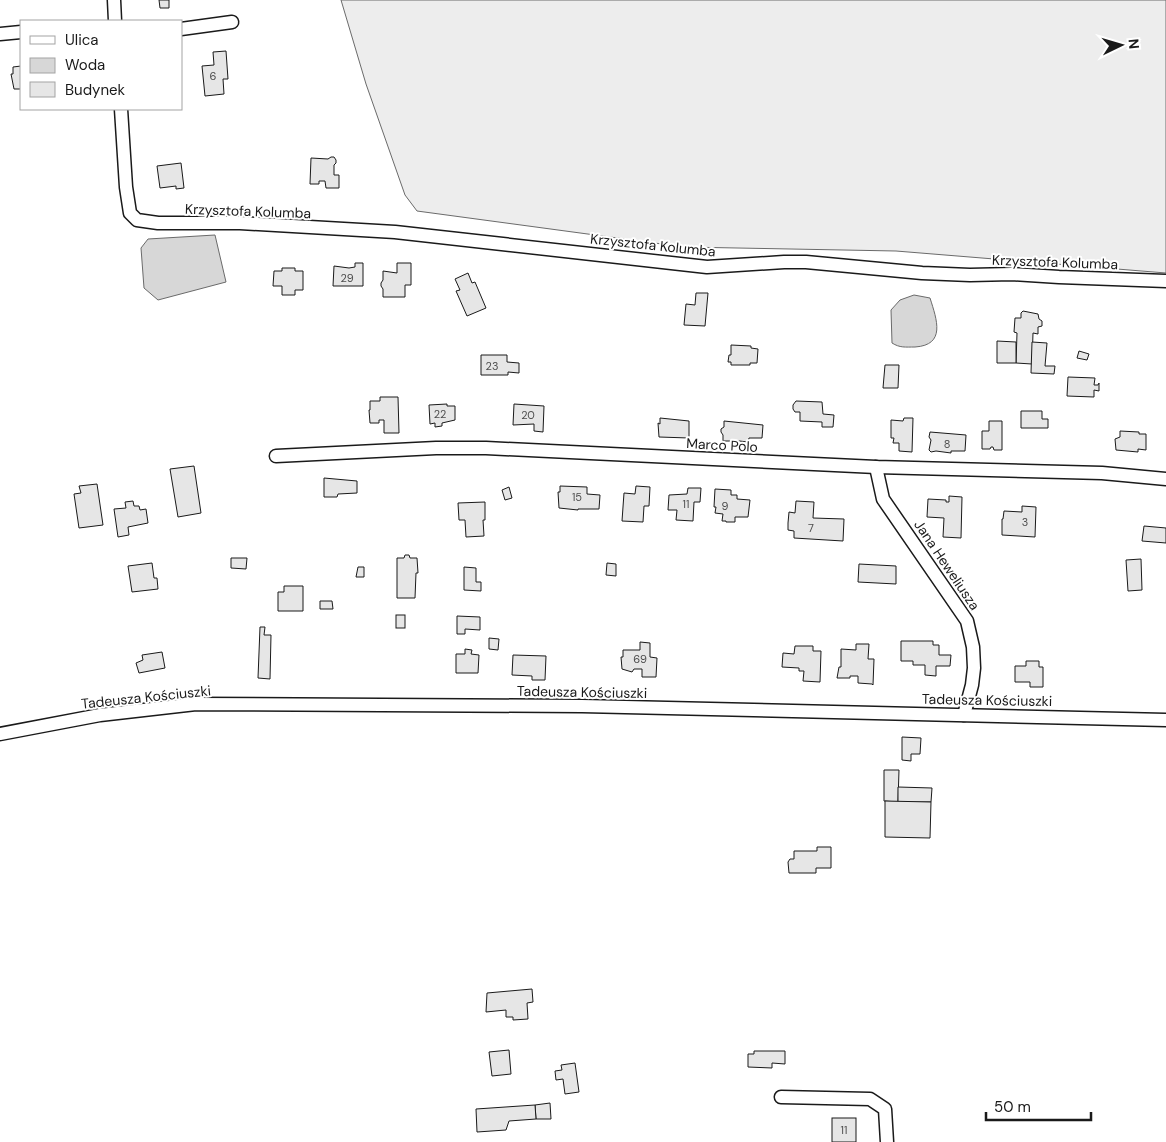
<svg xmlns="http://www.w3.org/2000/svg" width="1166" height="1142" font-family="'DM Sans',sans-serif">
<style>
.built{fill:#ededed;stroke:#6a6a6a}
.water{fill:#d7d7d7;stroke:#6a6a6a}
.building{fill:#e6e6e6;stroke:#1a1a1a}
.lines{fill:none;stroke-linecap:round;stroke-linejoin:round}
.minor-casing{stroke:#1a1a1a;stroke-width:15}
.minor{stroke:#fff;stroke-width:12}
.labels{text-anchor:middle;stroke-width:4;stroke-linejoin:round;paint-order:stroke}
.number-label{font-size:11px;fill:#4d4d4d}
.street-label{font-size:14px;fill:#1a1a1a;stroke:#fff}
</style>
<rect width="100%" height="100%" fill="#fff"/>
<!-- built -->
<polygon class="built" points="341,0 1166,0 1166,273 896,251 684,247 417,211 405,195 366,84"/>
<!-- water -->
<g class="water">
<polygon points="215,235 226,282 158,300 144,288 141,248 148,239"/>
<path d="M914,295L930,298C937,320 946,345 915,347C905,347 900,348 892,343L891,310L900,300Z"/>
</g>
<!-- building -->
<g class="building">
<polygon points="159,0 169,0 169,8 160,8"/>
<polygon points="226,51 228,79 223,79 224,94 205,96 202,66 214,65 213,52"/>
<polygon points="21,66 21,89 14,89 11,74 13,74 13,67"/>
<polygon points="331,157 334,157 336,160 336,163 334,165 334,175 339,175 339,188 326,188 325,181 319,181 319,184 310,184 311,158 328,159"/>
<polygon points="181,163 184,188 176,189 176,186 160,188 157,166"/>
<polygon points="355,263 363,263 363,286 333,286 334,266 349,268 355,267"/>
<polygon points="397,263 411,263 411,285 405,285 405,297 383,297 383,289 381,286 381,283 383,280 383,271 397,273"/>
<polygon points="282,268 295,268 295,271 303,271 303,290 295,290 295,295 282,295 282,286 273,286 274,271 282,271"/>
<polygon points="468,273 472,283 475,282 486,308 467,316 456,291 460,290 455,279"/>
<polygon points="696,293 708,293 705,326 684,325 686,304 695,305"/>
<polygon points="1023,311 1038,314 1039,319 1042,321 1042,326 1038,327 1038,334 1033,333 1032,364 1016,363 1017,333 1014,332 1015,318 1021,318 1021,313"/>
<polygon points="997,341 1016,342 1016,363 997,363"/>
<polygon points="1032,342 1047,343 1045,366 1055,366 1054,374 1031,373"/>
<polygon points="731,345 751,346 751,348 758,349 757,363 750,363 750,365 731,365 731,362 728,362 729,355 731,355"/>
<polygon points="1079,351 1089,354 1087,360 1077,358"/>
<polygon points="481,355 507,355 507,362 519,363 519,373 508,372 508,375 481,375"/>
<polygon points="885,365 899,365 898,388 883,388"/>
<polygon points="1068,377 1095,378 1094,385 1098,385 1099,383 1099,391 1094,390 1094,397 1067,396"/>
<polygon points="380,397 398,397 399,433 384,433 384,420 379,420 379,423 370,423 369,410 370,410 370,401 380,401"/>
<polygon points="796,401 822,402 823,414 834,415 833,427 822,427 822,422 800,421 800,412 795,412 793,409 793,405"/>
<polygon points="447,404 447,406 455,406 455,420 442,423 442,426 435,427 435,423 430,424 429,405"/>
<polygon points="514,404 544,406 543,432 534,431 534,424 513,425"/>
<polygon points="1021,411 1042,411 1042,419 1048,419 1048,428 1021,428"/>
<polygon points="660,418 689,421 689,438 659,437 658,423 660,424"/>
<polygon points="904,418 913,418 912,452 899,451 899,443 893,443 894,438 891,438 891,420 903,421"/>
<polygon points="724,421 763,425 762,438 749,438 748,442 731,440 731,441 723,441 723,435 721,432 721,429 724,427"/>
<polygon points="989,421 1002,421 1002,450 994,450 993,447 991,447 990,449 982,449 982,431 989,431"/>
<polygon points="1120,431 1139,432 1139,434 1146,434 1146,450 1138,449 1138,452 1116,450 1115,439 1120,437"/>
<polygon points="930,432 966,435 965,451 951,451 951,453 936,451 931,452 929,450 931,440 929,437"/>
<polygon points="194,466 201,513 178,517 170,469"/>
<polygon points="324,478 357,481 357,493 338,494 337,497 324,497"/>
<polygon points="97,484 103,525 79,528 74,494 81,493 79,486"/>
<polygon points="560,486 587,487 587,494 600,495 599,509 578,509 578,510 559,508 558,492 560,492"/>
<polygon points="636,486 650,487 649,506 644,506 643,522 622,521 624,493 635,494"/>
<polygon points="509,487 512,498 505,500 502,490"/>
<polygon points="688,488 701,488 700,502 694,502 693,521 676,520 677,510 668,510 669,495 687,494"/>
<polygon points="715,489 731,490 731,495 737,495 737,499 750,500 748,517 735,517 735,522 726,522 726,521 722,521 723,514 715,513 716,507 714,507"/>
<polygon points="949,496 962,497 961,538 943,537 944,518 927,517 928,499 946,500 946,502 949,502"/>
<polygon points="133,501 134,506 139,506 140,510 146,509 148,523 128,527 129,535 118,537 114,509 126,508 125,502"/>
<polygon points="796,501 814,502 813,518 844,519 843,541 794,538 794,531 788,530 788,523 789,512 795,513"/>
<polygon points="485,502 485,520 483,520 484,536 466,537 465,520 459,520 458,503"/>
<polygon points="1022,506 1036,507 1035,537 1002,535 1002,519 1003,519 1004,511 1022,512"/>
<polygon points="1144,526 1166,528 1166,543 1142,541"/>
<polygon points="405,555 409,555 410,558 417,558 418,573 416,573 415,598 397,598 397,558 404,558"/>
<polygon points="231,558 247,558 246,569 231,568"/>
<polygon points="1141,559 1142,590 1128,591 1126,560"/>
<polygon points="152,563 154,578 157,578 158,589 132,592 128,566"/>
<polygon points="607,563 616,564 616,576 606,575"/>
<polygon points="859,564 896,566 896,584 858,582"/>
<polygon points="358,567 364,567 364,577 356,577"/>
<polygon points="464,567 476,568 476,582 481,582 481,591 464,590"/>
<polygon points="284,586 303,586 303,611 278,611 278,592 284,592"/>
<polygon points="320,601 332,601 333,609 320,609"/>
<rect x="396" y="615" width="9" height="13"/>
<polygon points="457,616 480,617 480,630 465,629 465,634 457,634"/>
<polygon points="260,627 265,627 264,635 271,635 270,679 258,678"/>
<polygon points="489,638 499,639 498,650 489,649"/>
<polygon points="901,641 933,641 933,645 939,645 939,655 951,655 950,666 936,666 936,676 925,675 925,665 913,665 913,661 901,661"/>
<polygon points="640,642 650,643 650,657 657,658 656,677 642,677 642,669 634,669 632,672 622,669 621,657 623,657 623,650 640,650"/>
<polygon points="856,644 869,644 868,659 874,659 873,685 872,684 858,683 858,676 850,676 850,678 837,678 839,667 841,667 841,649 856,650"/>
<polygon points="795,646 813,646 813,651 821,651 820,682 803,681 804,671 799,671 799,668 782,667 783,653 794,654"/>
<polygon points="465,649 472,650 471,654 479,655 478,673 456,673 456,654 465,654"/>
<polygon points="162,652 165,668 139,673 136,663 143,660 142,655"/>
<polygon points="513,655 546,656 545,680 532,680 532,676 512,675"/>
<polygon points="1026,661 1039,661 1039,667 1043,667 1043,687 1030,687 1030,682 1015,682 1015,666 1026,666"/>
<polygon points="902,737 921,738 920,754 911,754 911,761 902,760"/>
<polygon points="884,770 899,770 898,802 884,801"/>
<polygon points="898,787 932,788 931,802 898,802"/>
<polygon points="885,801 931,802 930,838 885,837"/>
<polygon points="817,847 831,847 831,868 816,868 816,873 789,873 788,862 790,859 794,859 794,851 817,851"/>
<polygon points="532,989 533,1002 527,1003 528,1019 513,1020 513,1017 506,1017 506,1010 486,1012 487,993"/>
<polygon points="509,1050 511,1074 492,1076 489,1052"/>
<polygon points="754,1051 785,1051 785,1064 772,1063 772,1068 748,1067 748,1054 754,1054"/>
<polygon points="575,1063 579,1092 565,1094 563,1079 556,1080 555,1071 562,1070 561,1065"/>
<polygon points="550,1103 551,1119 536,1119 535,1105"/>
<polygon points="535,1105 536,1119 509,1121 506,1130 477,1132 476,1109"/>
<rect x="832" y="1118" width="24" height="24"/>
</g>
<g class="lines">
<defs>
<g id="minor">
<polyline points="114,0 115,21"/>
<polyline points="181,29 232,22"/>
<polyline points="0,34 21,32"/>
<polyline points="121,109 126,187 130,213 137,220 158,223 240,223 395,232 707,267 784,262 806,262 922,273 970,275 1012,274 1059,277 1166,281"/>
<polyline points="276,456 436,448 486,448 876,467 1102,473 1166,479"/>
<polyline points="876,467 883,499 967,621 973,647 974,668 972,685 964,715"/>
<polyline points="0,734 100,715 196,704 582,706 1166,720"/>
<polyline points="781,1097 870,1099 885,1109 887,1142"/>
</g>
</defs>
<!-- minor casing -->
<use href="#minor" class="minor-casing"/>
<!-- minor -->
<use href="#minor" class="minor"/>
</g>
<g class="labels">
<!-- number labels -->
<g class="number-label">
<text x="213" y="80">6</text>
<text x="347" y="282">29</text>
<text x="492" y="370">23</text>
<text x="440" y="418">22</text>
<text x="528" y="419">20</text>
<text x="947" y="448">8</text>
<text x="577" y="501">15</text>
<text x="686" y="508">11</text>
<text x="725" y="510">9</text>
<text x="1025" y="526">3</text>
<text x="811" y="532">7</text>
<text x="640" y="663">69</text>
<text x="844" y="1134">11</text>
</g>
<!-- street labels -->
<g class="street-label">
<text transform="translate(248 211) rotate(2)" y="5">Krzysztofa Kolumba</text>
<text transform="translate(653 245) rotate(6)" y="5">Krzysztofa Kolumba</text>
<text transform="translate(1055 262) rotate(2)" y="5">Krzysztofa Kolumba</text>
<text transform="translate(722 445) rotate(3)" y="5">Marco Polo</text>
<text transform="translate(947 565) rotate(56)" y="5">Jana Heweliusza</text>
<text transform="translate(582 692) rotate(1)" y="5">Tadeusza Kościuszki</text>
<text transform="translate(146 697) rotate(-6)" y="5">Tadeusza Kościuszki</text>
<text transform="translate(987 700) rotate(1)" y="5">Tadeusza Kościuszki</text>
</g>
</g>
<!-- legend -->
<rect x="20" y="20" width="162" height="90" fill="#ffffff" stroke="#a3a3a3"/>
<rect x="30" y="36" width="25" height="8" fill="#ffffff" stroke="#a3a3a3"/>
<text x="65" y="45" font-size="15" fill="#1a1a1a">Ulica</text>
<rect x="30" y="58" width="25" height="15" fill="#d7d7d7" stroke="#a3a3a3"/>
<text x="65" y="70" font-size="15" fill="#1a1a1a">Woda</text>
<rect x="30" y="82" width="25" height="15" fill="#e6e6e6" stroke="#a3a3a3"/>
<text x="65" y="95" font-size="15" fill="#1a1a1a">Budynek</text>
<!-- north arrow -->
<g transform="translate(1121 45) rotate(85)" stroke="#ffffff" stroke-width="4" paint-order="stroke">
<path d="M0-4L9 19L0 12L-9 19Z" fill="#1a1a1a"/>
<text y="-8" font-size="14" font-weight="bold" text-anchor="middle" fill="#1a1a1a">N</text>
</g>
<!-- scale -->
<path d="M986 1112v8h105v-8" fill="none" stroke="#1a1a1a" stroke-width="2.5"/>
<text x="994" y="1112" font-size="15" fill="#1a1a1a" stroke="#ffffff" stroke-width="4" paint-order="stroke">50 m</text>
</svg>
